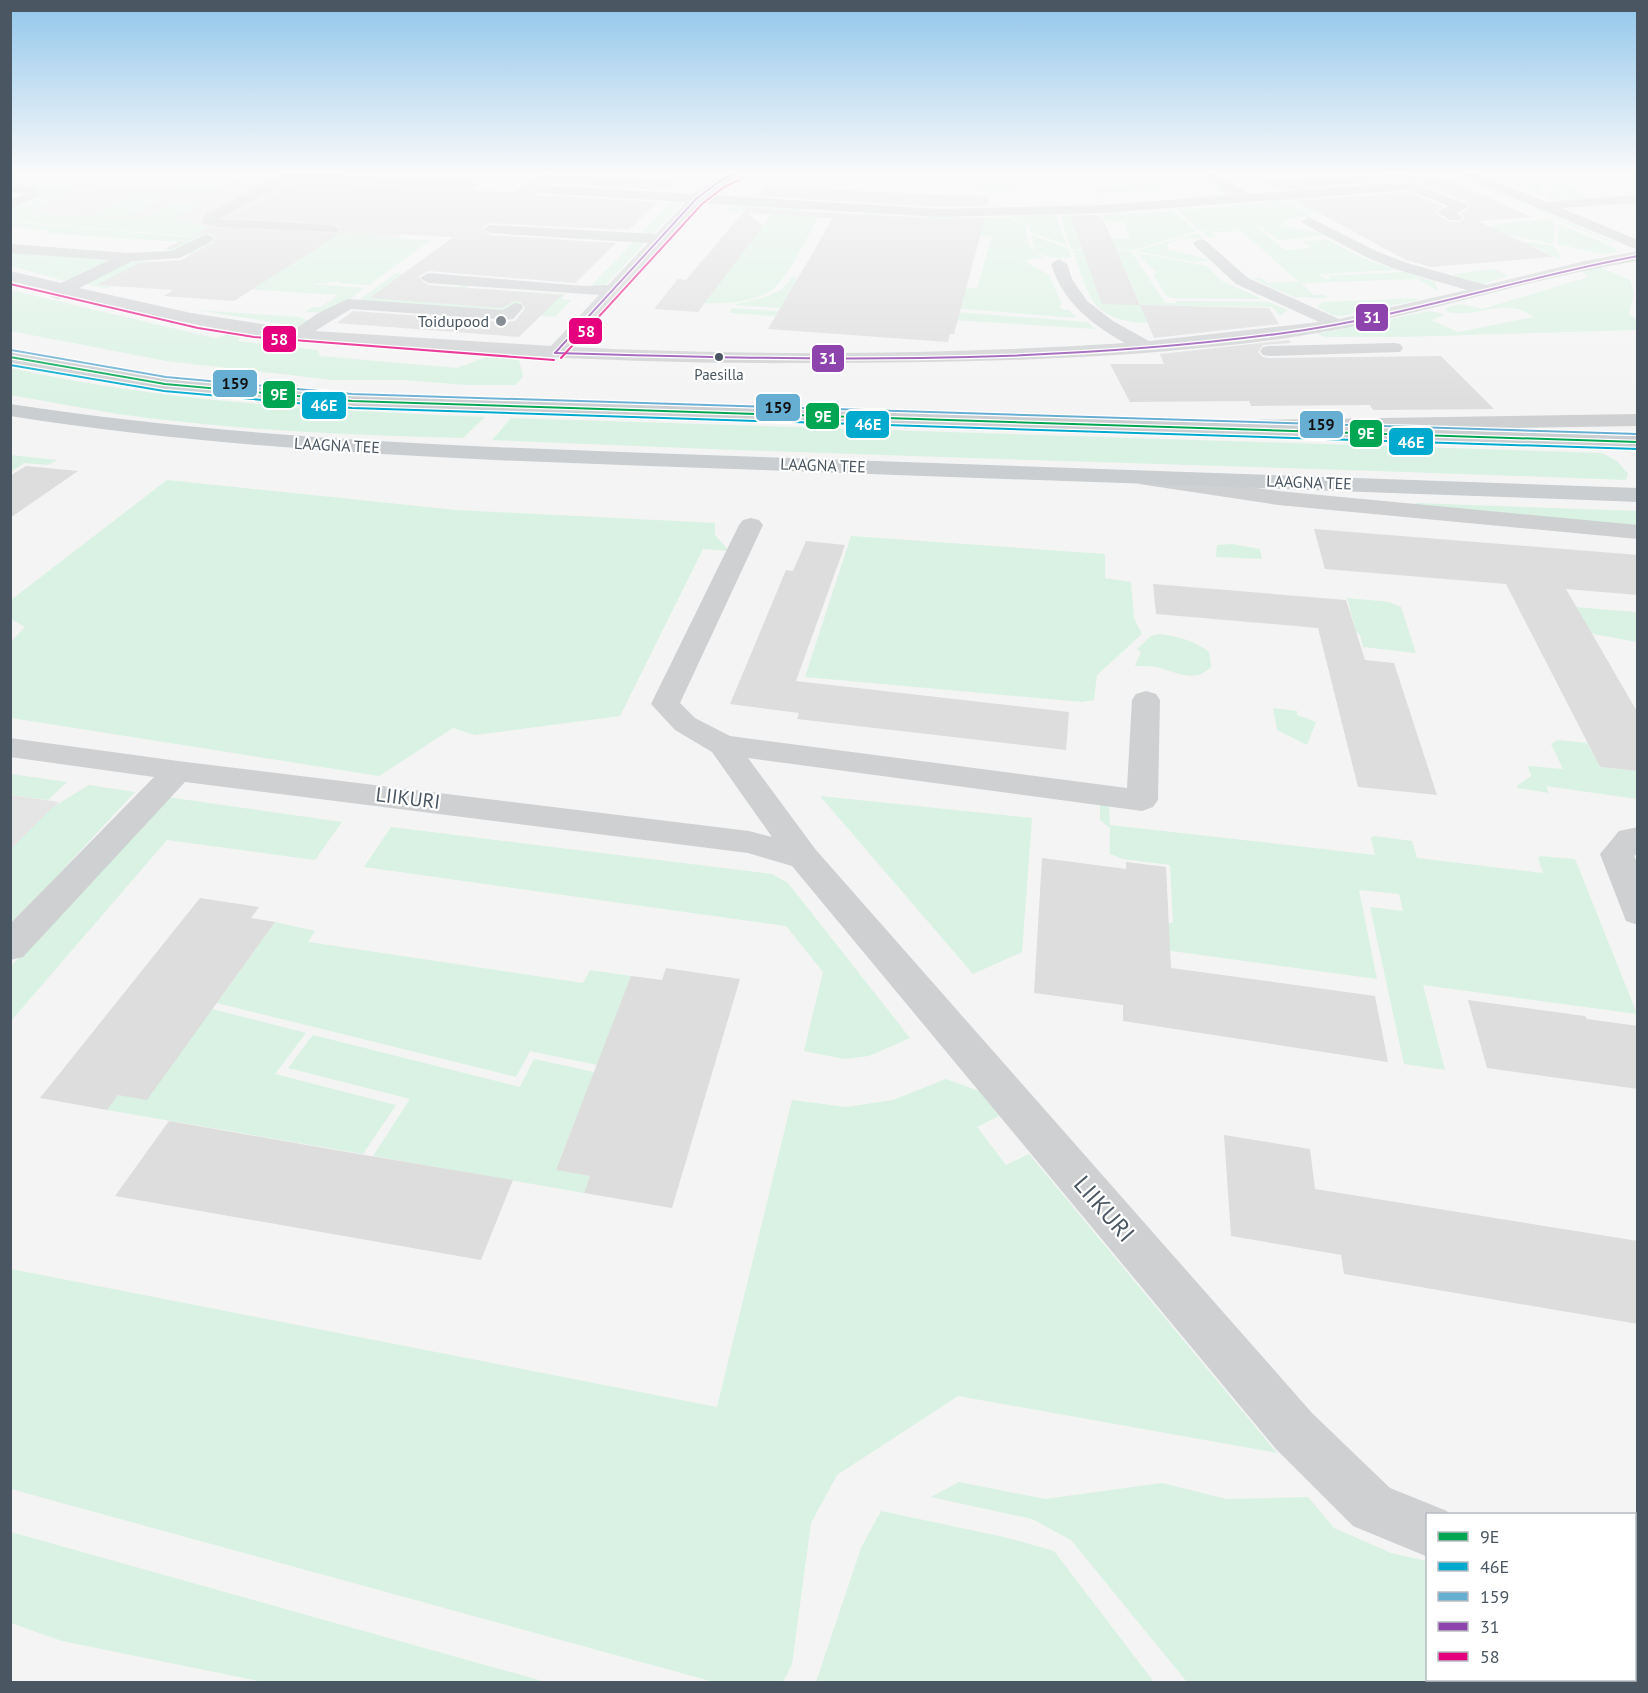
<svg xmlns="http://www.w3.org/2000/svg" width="1648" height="1693" font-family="'PT Sans',sans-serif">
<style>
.education{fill:#e6e5e6}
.green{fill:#d9f2e3;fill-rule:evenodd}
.building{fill:#ddddde}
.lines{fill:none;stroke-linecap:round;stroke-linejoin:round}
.minor{fill:#ced0d2;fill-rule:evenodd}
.major{fill:#caced1;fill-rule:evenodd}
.bus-1-casing{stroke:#fff;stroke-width:4.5}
.bus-2-casing{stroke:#fff;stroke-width:4.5}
.bus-3-casing{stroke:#fff;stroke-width:4.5}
.bus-4-casing{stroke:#fff;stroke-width:4.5}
.bus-5-casing{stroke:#fff;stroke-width:4.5}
.bus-1{stroke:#00a651;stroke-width:2}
.bus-2{stroke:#00a9ce;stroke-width:2}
.bus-3{stroke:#67aed3;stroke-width:2}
.bus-4{stroke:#8e44ad;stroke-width:2}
.bus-5{stroke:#e5007d;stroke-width:2}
.poi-dot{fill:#868d94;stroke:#fff;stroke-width:2}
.bus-dot{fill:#4a5661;stroke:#fff;stroke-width:2}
.labels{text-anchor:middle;stroke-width:4.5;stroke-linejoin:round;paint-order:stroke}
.far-bus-label{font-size:15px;fill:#4a5661;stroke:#fff}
.far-poi-label{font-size:16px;fill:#4a5661;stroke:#fff;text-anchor:end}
.far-street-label{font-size:16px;fill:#4a5661;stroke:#fff}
.street-label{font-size:20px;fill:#4a5661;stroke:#fff}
.near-street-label{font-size:24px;fill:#4a5661;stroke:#fff}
.line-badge{stroke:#fff;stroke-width:2}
.badge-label{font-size:16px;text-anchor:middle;font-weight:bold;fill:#fff}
.pale-badge-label{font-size:16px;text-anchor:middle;font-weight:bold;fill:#111}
</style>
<rect width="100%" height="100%" fill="#f4f4f4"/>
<!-- education -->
<g class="education">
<polygon points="73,173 491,173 360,264 193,253 234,228 187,226 191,222 27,213 71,191"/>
<polygon points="11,795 59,802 11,849"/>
</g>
<!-- green -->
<g class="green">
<polygon points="72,173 71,191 29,213 192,222 188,225 221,228 202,237 11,221 13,218 11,217 11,207 42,192 11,187 10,182 28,176 50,178"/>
<polygon points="123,173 248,173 212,191 95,185"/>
<polygon points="491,173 526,173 506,186 475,184"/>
<polygon points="805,173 931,173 876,177 955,173 940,187 783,179"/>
<polygon points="959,173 1022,173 1020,179 1095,187 994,190 944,188"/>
<polygon points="1313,173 1401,173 1290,180 1320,189 1298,191 1227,178"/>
<polygon points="1453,173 1616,243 1607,241 1451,174"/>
<polygon points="1484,173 1537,173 1543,197"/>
<polygon points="1541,173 1637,173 1637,185 1573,189 1591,197 1586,198 1597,199 1562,202 1550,198 1546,189 1584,197 1547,187"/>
<polygon points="1208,180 1229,192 1229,195 1212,198 1207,195 1222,194 1209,186 1095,194 1089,190"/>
<polygon points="133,195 168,197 127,217 91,215"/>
<polygon points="1310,195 1376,209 1450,248 1530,242 1554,246 1562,260 1532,246 1453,253 1316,211 1320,214 1311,213 1283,197"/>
<polygon points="675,198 686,200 652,235 639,235"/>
<polygon points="1280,198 1313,216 1288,219 1283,223 1286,226 1199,230 1174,207 1192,209 1264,203 1266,202 1261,199"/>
<polygon points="175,202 201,204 168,220 141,218"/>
<path d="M733,203L803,207L799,216L818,217C810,233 788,276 776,286C757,304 723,304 699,303L720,282L774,211L745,209L739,213L725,212Z"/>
<polygon points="1169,207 1196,231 1138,249 1129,250 1071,249 1060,214 1081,216 1096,238 1130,239 1124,222 1099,221 1097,218 1104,215 1168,211"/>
<path d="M871,211L880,216L1011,218L1025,225L1029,246L1044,258L1029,259L1026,262L1049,275L1062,305L1059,306L1064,310H1069L1077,318L864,301L857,313L733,305C755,299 780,298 792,277L977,288L992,237L856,229L864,215Z"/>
<polygon points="1055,214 1067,245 1030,232 1029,226 1010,216"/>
<polygon points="1549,219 1555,222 1553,244 1484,229 1500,223"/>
<polygon points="10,222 200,238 171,254 140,254 148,251 162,252 179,242 44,233 49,230 11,227"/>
<polygon points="1559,224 1615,248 1617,252 1602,254 1557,244"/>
<polygon points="1287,227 1332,235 1279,240 1261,228"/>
<path d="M231,228H236L194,253L299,260L333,238L311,233L431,240L369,285L339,283V281L311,284L365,288C343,304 334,314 306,312L312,307H321L338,295L184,285H98L111,286L106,289L84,283L129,262L140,260L210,268L202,261L186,254Z"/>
<polygon points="1258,228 1285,250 1311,248 1302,241 1329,240 1363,258 1396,270 1318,274 1324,279 1331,279 1328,276 1405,272 1435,282 1439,292 1418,279 1301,283 1314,295 1324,295 1328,298 1294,297 1251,278 1261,278 1267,283 1299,282 1241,231 1212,232 1217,237 1208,238 1201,231"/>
<polygon points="1198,233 1204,238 1179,239 1168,244 1168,248 1165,249 1212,260 1195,262 1135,251"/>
<path d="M1032,235L1067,248H1064L1068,249L1071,258C1055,258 1045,259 1033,248H1047L1034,247Z"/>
<polygon points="634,241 646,242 605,285 591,286"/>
<path d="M1075,250L1131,251L1165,303H1176V301L1269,302L1288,310L1280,316L1272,307L1141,305L1148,323C1092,321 1089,298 1073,251ZM1084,253L1118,254L1140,304H1103Z"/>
<polygon points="10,252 108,259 111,261 69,282 11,266"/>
<polygon points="1136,253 1207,266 1222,281 1262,299 1172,298 1166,295 1153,274 1157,273"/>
<path d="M1599,267L1630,280L1634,293L1629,314L1638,321L1637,330L1402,337H1326L1316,334L1429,311L1441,313L1443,316L1431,320L1458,332L1534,317C1501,295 1481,319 1448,312L1445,308L1460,304L1482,309L1589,277L1581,271Z"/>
<polygon points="1494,269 1509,276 1482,284 1456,277 1454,274"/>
<polygon points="396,273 422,274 402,290 445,294 456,287 470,284 466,288 565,294 561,299 571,300 555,317 525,314 528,305 507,307 505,310 363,302 359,300"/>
<polygon points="10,290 215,338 235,333 241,335 238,341 318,350 320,356 457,368 489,356 519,360 523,377 515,385 466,385 404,380 332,380 290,375 166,361 11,331"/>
<polygon points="1417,298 1418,300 1342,316 1332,315 1318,307 1320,303 1326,302"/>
<polygon points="732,308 927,321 931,310 1087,322 1095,329 955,320 952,329 730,313"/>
<polygon points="196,310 300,317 309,321 302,326 296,326"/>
<path d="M11,368C166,403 326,410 485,417L463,438C348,435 232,430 118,414C82,408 46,401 11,395Z"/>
<path d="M511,418L1602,453L1617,461L1628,474L1626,480C1248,465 869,457 492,440Z"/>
<polygon points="11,455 57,460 58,460 48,465 24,463 11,472"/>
<polygon points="167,480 456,510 715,523 715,535 729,551 703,549 620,716 475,735 453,728 379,776 11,718 11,642 25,627 11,619 11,600"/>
<polygon points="1415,503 1637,511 1637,527 1416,505"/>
<polygon points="851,536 1105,554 1105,578 1131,582 1134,618 1142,634 1097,675 1094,700 1082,702 805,677"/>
<polygon points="1232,544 1260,549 1262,559 1216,557 1217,545"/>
<polygon points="1347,598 1389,602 1401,607 1416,653 1363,647 1360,635 1356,632"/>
<polygon points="1561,606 1637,612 1637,642 1594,634 1575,627"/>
<path d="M1158,634C1177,636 1193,640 1209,652L1211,667C1196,683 1178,673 1160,668C1153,666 1143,666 1135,666L1141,652L1137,649L1151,636Z"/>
<polygon points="1273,708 1297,711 1297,715 1316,722 1307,745 1277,730"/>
<polygon points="1558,740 1587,743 1600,767 1637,771 1637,799 1546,786 1549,793 1517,788 1518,785 1531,776 1528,766 1563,769 1551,744"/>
<polygon points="11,774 67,782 48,800 11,795"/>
<polygon points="89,785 135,792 11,925 11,849 53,807"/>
<polygon points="820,796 1032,818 1022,952 973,974"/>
<polygon points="167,797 342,822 315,860 167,840 11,1021 11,966"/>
<polygon points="1100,804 1109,807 1110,825 1375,855 1371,838 1374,836 1412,841 1417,858 1543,873 1538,858 1540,856 1575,859 1637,1014 1423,985 1445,1070 1404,1064 1370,907 1403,911 1399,894 1359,890 1377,979 1128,945 1130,921 1173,923 1170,865 1123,859 1110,854 1110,828 1100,820"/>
<polygon points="391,827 772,874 788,883 910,1038 869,1056 844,1059 804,1051 823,972 786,926 364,867"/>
<polygon points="275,922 315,931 308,942 583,983 590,970 631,976 597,1065 530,1051 516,1077 217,1003"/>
<polygon points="212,1009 306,1033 275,1074 396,1105 363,1154 107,1110 118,1095"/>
<polygon points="313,1035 520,1087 534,1059 594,1072 556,1170 590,1176 584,1193 373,1156 410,1099 288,1068"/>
<polygon points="946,1079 979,1091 999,1116 977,1127 1006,1165 1029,1154 1277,1453 958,1396 837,1475 811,1523 792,1664 783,1682 714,1682 11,1489 11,1269 717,1407 792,1100 846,1107 893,1100"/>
<polygon points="959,1482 1045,1499 1162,1483 1226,1499 1308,1497 1334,1528 1391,1553 1427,1561 1428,1680 1634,1680 1635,1608 1638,1609 1637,1682 1187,1682 1071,1540 1032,1519 931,1497"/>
<polygon points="881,1511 1004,1537 1054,1551 1154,1682 816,1682 861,1548"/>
<polygon points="11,1532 546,1682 263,1682 62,1641 11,1623"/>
</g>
<!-- building -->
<g class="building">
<polygon points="1410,173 1425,179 1443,178 1532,217 1478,221 1554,257 1431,267 1406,260 1297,201 1409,192 1443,206 1435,213 1450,222 1462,221 1464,217 1461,213 1470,208 1467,202 1411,180 1277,190 1263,182"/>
<polygon points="539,174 679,181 669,190 539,183 530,188 539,195 657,202 629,230 490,223 481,228 490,235 616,243 575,283 428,271 418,277 428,285 562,295 519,337 337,323 353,311 507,322 515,321 525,308 521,302 514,301 502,308 370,298 453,237 344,231 234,301 163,296 174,290 97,285 139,263 181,260 213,243 216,237 206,232 171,249 164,249 179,242 184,242 209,227 339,233 341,228 332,223 227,217 299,182 514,192"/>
<polygon points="765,186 964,196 990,197 988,206 940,207 757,196"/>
<polygon points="747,208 940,219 985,218 954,334 950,334 948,342 768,329 833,218 747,213 763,226 698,312 654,309 678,279 686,280"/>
<polygon points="1096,215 1104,221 1140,305 1102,304 1070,216"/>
<polygon points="1140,305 1269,308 1279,324 1154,338"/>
<polygon points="1289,340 1291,343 1263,345 1258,352 1263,357 1269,358 1441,356 1494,409 1373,410 1370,405 1251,406 1249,401 1130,402 1110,364 1164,364 1160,354"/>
<polygon points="26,466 78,471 10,518 10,476"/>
<polygon points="1314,529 1638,555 1638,595 1566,589 1638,713 1638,771 1600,767 1506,584 1325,569"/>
<polygon points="806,541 845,545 796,681 1069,712 1066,750 797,719 799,713 730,704 786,570 793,571"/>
<polygon points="1153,584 1346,600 1365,660 1394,663 1437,795 1358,787 1318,628 1156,614"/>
<polygon points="1042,858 1126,869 1126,862 1166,867 1171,968 1375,996 1388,1062 1123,1021 1123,1005 1034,993"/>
<polygon points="200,898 259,907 251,918 275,922 147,1100 118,1095 107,1110 40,1098"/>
<polygon points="666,968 740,979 672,1208 584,1193 590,1176 556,1170 631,976 662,980"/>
<polygon points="1468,1000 1585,1016 1587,1019 1638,1026 1638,1089 1487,1068"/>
<polygon points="169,1121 335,1150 513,1180 481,1260 115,1196"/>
<polygon points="1224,1135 1310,1149 1315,1189 1638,1241 1638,1324 1344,1274 1341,1255 1231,1236"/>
</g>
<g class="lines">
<!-- minor -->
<g class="minor">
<polygon points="285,173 469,181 476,185 469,189 293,179 219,219 332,225 339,229 337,232 219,227 204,224 202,221 206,214"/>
<path d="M727,173H742L710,195L940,209L1103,205L1232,195L1199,173H1214L1249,194L1411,182L1466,204L1468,207L1457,213L1462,217L1460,220H1450L1437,212L1448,206L1409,190L1103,213L940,217L700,203L570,347C755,356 941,355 1125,343C1091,324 1063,302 1051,264L1059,259L1067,264L1072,279L1087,301L1113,321L1149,341L1319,322L1236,284L1195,246L1193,243L1200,239L1205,240L1248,278L1339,319L1467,290L1395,269L1366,257L1304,224L1302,221L1309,217L1376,251L1407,263L1486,285L1585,261L1638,251V261C1519,280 1406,321 1287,338C1127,360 964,363 802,363C680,364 558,359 436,350C375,346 314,344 254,335C191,325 129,310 67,295L58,299L52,297L50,294L52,291L10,281V271L61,283L110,260L10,253V244L128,253L172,251L207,234L214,238L212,241L180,258L132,261L79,288L191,313L295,329L318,313L348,299L503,310L515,303L521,304L523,308L513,319L507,320L351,309L315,331L551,346L599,295L428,283L420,278L428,273L584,286L608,285L648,243L490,233L483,229L490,225L656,234L686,202L539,193L532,189L539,185L693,194Z"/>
<polygon points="1460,173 1476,173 1546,202 1638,195 1638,203 1561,208 1638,240 1638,250 1461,176"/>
<polygon points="10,184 33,187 43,194 10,209 10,200 25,194 10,192"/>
<polygon points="1394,343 1400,344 1403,348 1400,352 1269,356 1263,355 1260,351 1263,347 1269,346"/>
<polygon points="1638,414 1638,426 1246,432 1239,430 1236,426 1239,422 1246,420"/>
<polygon points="1147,472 1278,491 1638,525 1638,539 1278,505 1139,484 1136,479 1139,474"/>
<polygon points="751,518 759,520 763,525 680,703 695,718 730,736 1127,788 1132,700 1136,694 1146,691 1156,694 1160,700 1158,800 1153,807 1142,811 748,758 816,850 1312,1413 1390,1488 1447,1511 1448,1514 1428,1514 1428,1557 1353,1526 1276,1449 792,866 748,853 185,782 23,957 10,960 10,924 154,777 10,757 10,738 178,761 749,831 772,837 712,752 675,730 651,704 739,525 743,520"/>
<polygon points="1638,827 1638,853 1634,856 1638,864 1638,925 1626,921 1600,854 1619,831"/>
<polygon points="1634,1545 1638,1546 1638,1600 1634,1599"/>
</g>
<!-- major -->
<g class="major">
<polygon points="10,352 165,378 352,395 1638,436 1638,448 352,407 165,390 10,363"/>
<path d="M10,404C259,442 511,448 762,457C1054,467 1346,478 1638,488V502C1346,491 1054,481 762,470C511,461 259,455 10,416Z"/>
</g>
<defs>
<polyline id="bus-1" points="10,357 165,384 352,401 1638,442"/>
<polyline id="bus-2" points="10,365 164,391 352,408 1638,449"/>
<polyline id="bus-3" points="11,350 166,377 352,394 1638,434"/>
<g id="bus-4">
<path d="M555,353C798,360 1043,366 1284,333C1404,317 1519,278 1638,256"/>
<polyline points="555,353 697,198 720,181 736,173"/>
</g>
<g id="bus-5">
<polyline points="10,284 198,328 254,337 554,360"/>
<polyline points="561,358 702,204 724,187 739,180"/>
</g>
</defs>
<!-- bus-1 casing -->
<use href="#bus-1" class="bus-1-casing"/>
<!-- bus-2 casing -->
<use href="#bus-2" class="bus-2-casing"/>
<!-- bus-3 casing -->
<use href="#bus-3" class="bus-3-casing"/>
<!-- bus-4 casing -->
<use href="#bus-4" class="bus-4-casing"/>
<!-- bus-5 casing -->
<use href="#bus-5" class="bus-5-casing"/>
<!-- bus-1 -->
<use href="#bus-1" class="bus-1"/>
<!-- bus-2 -->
<use href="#bus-2" class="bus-2"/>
<!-- bus-3 -->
<use href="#bus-3" class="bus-3"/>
<!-- bus-4 -->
<use href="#bus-4" class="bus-4"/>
<!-- bus-5 -->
<use href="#bus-5" class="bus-5"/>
</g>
<!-- sky -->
<linearGradient id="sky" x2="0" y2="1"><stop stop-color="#91c6eb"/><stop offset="0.42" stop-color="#fafafa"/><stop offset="1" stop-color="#fafafa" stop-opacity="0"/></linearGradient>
<rect width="1648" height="410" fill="url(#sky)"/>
<!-- markers -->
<circle class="poi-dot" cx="501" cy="321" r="6"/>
<circle class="bus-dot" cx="719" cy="357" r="5"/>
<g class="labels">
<!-- far-bus labels -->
<g class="far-bus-label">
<text x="719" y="380">Paesilla</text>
</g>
<!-- far-poi labels -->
<g class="far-poi-label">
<text x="489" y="327">Toidupood</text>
</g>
<!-- far-street labels -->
<g class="far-street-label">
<text transform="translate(337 445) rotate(3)" y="6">LAAGNA TEE</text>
<text transform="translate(823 465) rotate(2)" y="6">LAAGNA TEE</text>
<text transform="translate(1309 482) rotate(2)" y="6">LAAGNA TEE</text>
</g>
<!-- street labels -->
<g class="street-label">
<text transform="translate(408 798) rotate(7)" y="7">LIIKURI</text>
</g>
<!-- near-street labels -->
<g class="near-street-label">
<text transform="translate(1104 1209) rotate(49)" y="8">LIIKURI</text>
</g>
</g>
<g class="line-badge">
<rect x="1355" y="303" width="34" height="29" rx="6" fill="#8e44ad"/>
<rect x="568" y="317" width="35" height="28" rx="6" fill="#e5007d"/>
<rect x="262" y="325" width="35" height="28" rx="6" fill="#e5007d"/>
<rect x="811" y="344" width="34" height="29" rx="6" fill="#8e44ad"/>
<rect x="212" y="369" width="46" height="29" rx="6" fill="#67aed3"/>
<rect x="262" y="380" width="34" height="29" rx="6" fill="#00a651"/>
<rect x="301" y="391" width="46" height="29" rx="6" fill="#00a9ce"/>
<rect x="755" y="393" width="46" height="29" rx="6" fill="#67aed3"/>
<rect x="805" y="402" width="35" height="28" rx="6" fill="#00a651"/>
<rect x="1299" y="410" width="45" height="29" rx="6" fill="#67aed3"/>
<rect x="845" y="410" width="45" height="29" rx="6" fill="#00a9ce"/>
<rect x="1349" y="419" width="34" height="29" rx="6" fill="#00a651"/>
<rect x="1388" y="427" width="46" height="29" rx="6" fill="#00a9ce"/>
</g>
<g class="badge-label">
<text x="1372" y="323">31</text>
<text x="586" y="337">58</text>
<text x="279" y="345">58</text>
<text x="828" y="364">31</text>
<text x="279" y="400">9E</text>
<text x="324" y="411">46E</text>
<text x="823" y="422">9E</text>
<text x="868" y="430">46E</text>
<text x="1366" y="439">9E</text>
<text x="1411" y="448">46E</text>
</g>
<g class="pale-badge-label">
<text x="235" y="389">159</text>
<text x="778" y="413">159</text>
<text x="1321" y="430">159</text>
</g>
<!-- border -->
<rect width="1648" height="1693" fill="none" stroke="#4a5661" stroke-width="24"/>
<!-- legend -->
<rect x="1426" y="1513" width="210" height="168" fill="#ffffff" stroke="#b7bbc0" stroke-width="1.5"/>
<rect x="1438" y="1532" width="30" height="9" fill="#00a651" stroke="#b7bbc0" stroke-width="1.5"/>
<text x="1480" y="1543" font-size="18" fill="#4a5661">9E</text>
<rect x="1438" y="1562" width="30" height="9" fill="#00a9ce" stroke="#b7bbc0" stroke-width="1.5"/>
<text x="1480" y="1573" font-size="18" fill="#4a5661">46E</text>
<rect x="1438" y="1592" width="30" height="9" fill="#67aed3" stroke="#b7bbc0" stroke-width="1.5"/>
<text x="1480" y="1603" font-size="18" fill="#4a5661">159</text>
<rect x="1438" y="1622" width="30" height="9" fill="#8e44ad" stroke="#b7bbc0" stroke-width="1.5"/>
<text x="1480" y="1633" font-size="18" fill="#4a5661">31</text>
<rect x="1438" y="1652" width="30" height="9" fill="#e5007d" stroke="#b7bbc0" stroke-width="1.5"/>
<text x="1480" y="1663" font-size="18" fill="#4a5661">58</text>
</svg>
